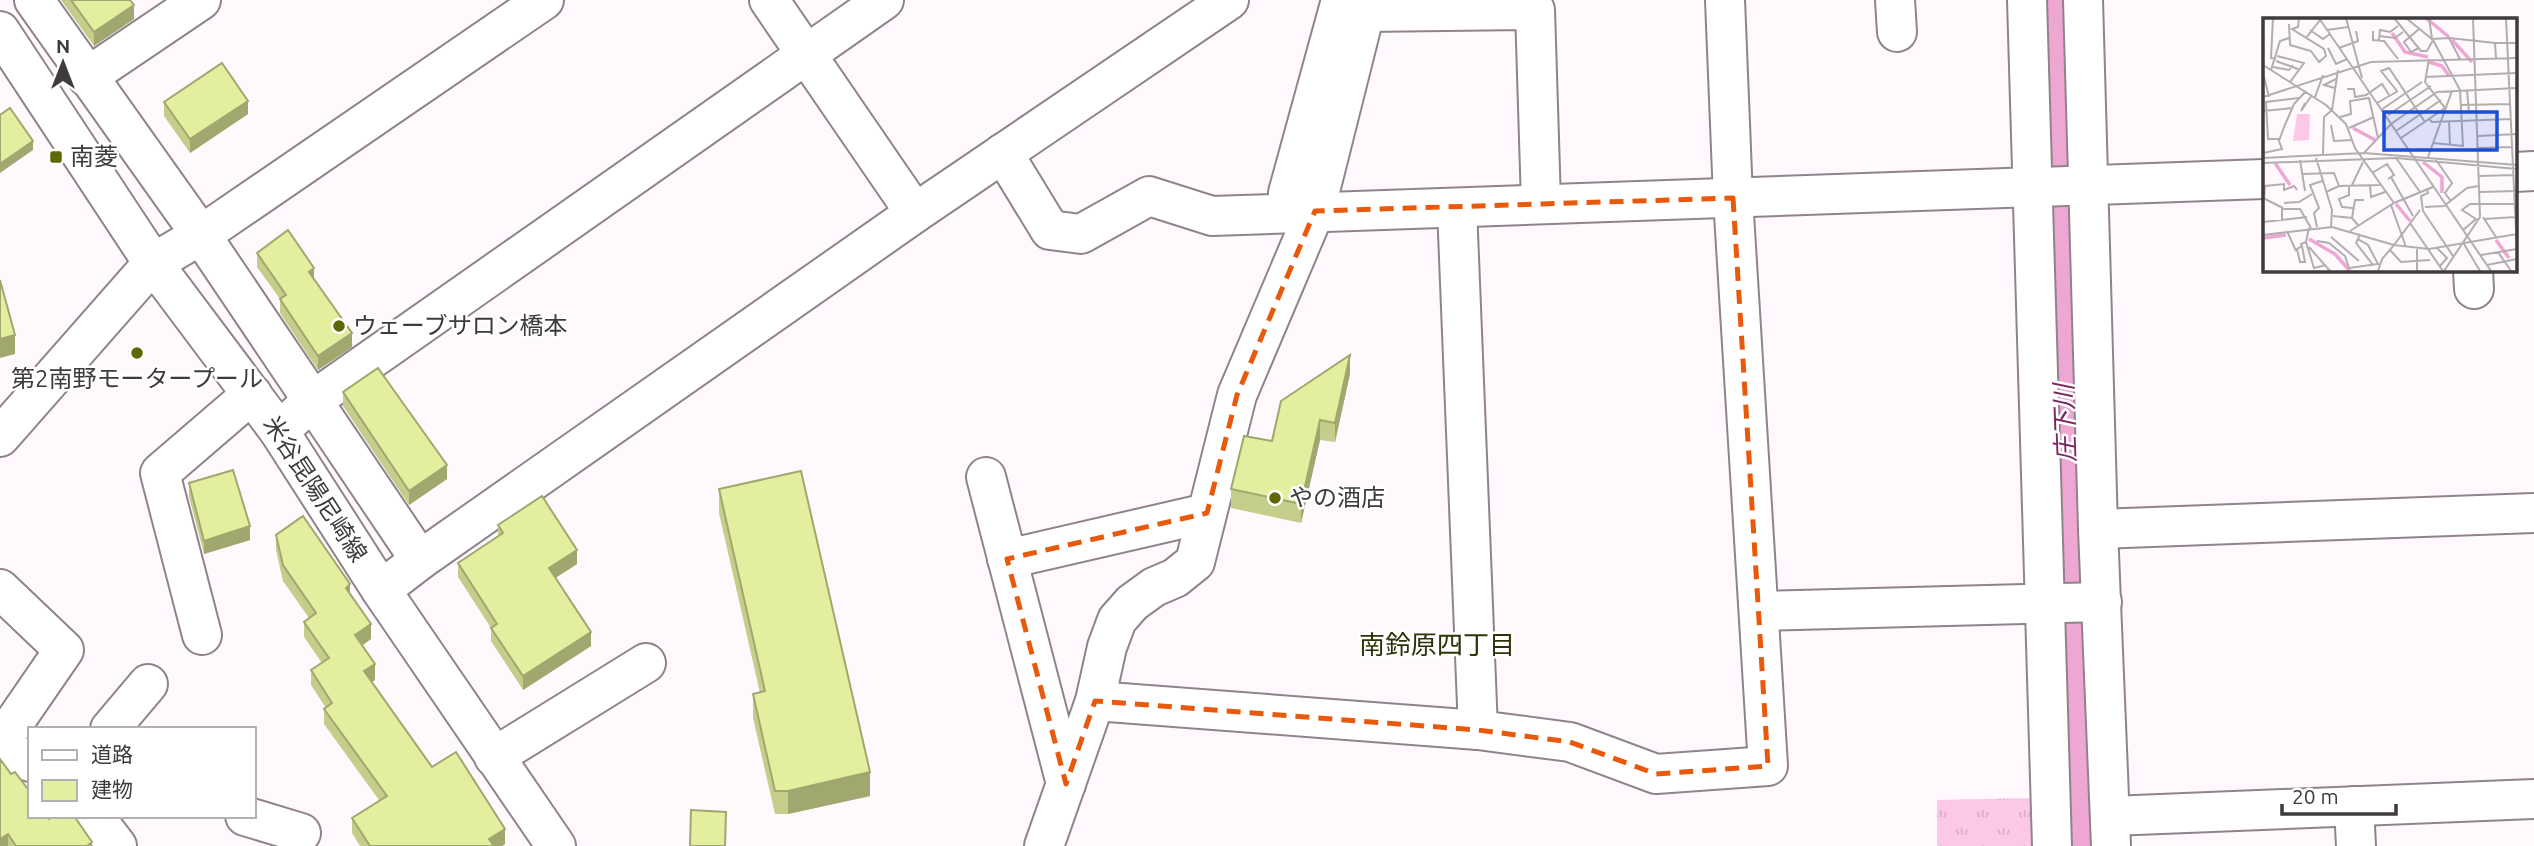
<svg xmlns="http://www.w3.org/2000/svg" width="2534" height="846" font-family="Ubuntu,'Noto Sans JP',sans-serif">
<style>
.park{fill:url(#park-tufts)}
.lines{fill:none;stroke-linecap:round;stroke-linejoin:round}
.river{stroke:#eea6d3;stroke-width:68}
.minor-casing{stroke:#90838b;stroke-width:42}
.major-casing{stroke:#90838b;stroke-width:42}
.minor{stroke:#fff;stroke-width:38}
.major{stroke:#fff;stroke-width:38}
.wall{fill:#c4cd89}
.shaded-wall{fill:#a0a76f}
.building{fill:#e4ee9f;stroke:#a0a76f;stroke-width:2}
.marked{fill:none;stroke:#e8590c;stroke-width:5;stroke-dasharray:14 9;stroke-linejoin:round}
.poi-dot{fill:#606706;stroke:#fff;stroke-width:2.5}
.labels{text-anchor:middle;stroke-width:5;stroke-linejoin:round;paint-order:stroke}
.poi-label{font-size:24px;fill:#3f3a3d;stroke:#fff;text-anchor:start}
.street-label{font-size:24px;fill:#3f3a3d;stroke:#fff}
.water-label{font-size:26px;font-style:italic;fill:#78275f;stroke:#fff}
.neighbourhood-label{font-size:26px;fill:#2e3209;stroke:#fff}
.inset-river{fill:none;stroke:#eea6d3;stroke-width:3.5}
.inset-road{fill:none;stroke:#b2adb0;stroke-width:2}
.view{fill:#1d4ed8;fill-opacity:0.15;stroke:#1d4ed8;stroke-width:3.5}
.inset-edge{fill:none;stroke:#3f3a3d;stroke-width:3.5}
</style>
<defs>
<pattern id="park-tufts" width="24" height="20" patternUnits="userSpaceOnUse" patternTransform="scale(1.75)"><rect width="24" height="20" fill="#fdc8e7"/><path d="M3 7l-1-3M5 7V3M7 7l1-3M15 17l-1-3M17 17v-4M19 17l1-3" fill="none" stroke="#daadc7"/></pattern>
</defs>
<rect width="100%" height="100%" fill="#fff9fd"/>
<!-- park -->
<polygon class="park" points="2036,798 2037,846 1937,846 1937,800"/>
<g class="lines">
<!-- river -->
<polyline class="river" points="2049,0 2081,846"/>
<defs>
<g id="minor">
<polyline points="34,0 201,235 420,560"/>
<polyline points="769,0 915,213"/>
<polyline points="1895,0 1897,32"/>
<polyline points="2027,0 2052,846"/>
<polyline points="2083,0 2098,529 2111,846"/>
<polyline points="1365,12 1535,10 1541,203"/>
<polyline points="87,77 201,0"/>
<polyline points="1003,153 1050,230 1081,234 1149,196 1212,216 2264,179"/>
<polyline points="2515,172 2534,171"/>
<polyline points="1457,208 1478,730"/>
<polyline points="1292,212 1288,193 1341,0"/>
<polyline points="2473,270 2474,289"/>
<polyline points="279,431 312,401 884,0"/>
<polyline points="0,437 153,263 201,235 544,0"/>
<polyline points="986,477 1066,784"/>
<polyline points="2098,529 2534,513"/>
<polyline points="1007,559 1207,513"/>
<polyline points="0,589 64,650 0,743"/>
<polyline points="381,590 420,560 915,213 1229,0"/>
<polyline points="1759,611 2102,602"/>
<polyline points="202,635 160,473 252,394"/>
<polyline points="1095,701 1478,730 1570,742 1656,774 1768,766 1733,198 1725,0"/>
<polyline points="110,729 148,684"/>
<polyline points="0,747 30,762"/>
<polyline points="494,757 646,663"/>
<polyline points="2354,806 2356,846"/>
<polyline points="94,816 117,846"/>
<polyline points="245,816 301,833"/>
<polyline points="2111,816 2534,799"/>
<polyline points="1044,846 1095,701 1107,647 1117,620 1132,603 1154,587 1175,578 1195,562 1237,395 1315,211 1368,0"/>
</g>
<polyline id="major" points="0,31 153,263 279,431 381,590 556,846"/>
</defs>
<!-- minor casing -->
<use href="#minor" class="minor-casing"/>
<!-- major casing -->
<use href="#major" class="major-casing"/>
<!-- minor -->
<use href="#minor" class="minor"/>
<!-- major -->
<use href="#major" class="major"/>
</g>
<!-- wall -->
<g class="wall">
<polygon points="61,0 130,0 134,19 94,46"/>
<polygon points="164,102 248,114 190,153 164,116"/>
<polygon points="257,253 314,280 352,347 318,370 280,313 280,299 257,267"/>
<polygon points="1350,374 1335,442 1320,440 1301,523 1231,508 1231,489 1272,441"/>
<polygon points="343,392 447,479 409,505 343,406"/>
<polygon points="189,483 250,540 204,554 189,497"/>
<polygon points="719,489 870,796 788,814 775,814 753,718 753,694 760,693 719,513"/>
<polygon points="498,525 577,564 555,578 591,646 523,690 491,641 491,628 458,577 458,563 498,536"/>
<polygon points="276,535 350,594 371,639 362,646 375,680 372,682 432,767 505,844 502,846 360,846 352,833 352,818 379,800 324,724 324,709 326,708 311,685 311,670 322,663 304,637 304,622 309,618 283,581 276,550"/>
<polygon points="11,774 49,819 92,846 0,846"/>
</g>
<!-- shaded-wall -->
<g class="shaded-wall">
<polygon points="134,5 134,19 94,46 94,32"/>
<polygon points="248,101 248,114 190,153 190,139"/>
<polygon points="33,141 33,150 0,173 0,164"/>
<polygon points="314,268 314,281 309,272"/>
<polygon points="352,333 352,347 318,370 318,356"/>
<polygon points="15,335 15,354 0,358 0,339"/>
<polygon points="1350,355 1350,374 1335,442 1335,423"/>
<polygon points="1320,420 1320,440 1301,523 1301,504"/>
<polygon points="447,465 447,479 409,505 409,491"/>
<polygon points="250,526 250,540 204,554 204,541"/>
<polygon points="577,550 577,564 549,582 549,568"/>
<polygon points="350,584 350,600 346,588"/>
<polygon points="371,624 371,639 355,650 355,635"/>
<polygon points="591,632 591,646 523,690 523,676"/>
<polygon points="375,664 375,680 364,687 364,671"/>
<polygon points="870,772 870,796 788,814 788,791"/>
<polygon points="505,829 505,844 502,846 489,846 489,839"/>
<polygon points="8,834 8,846 0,846 0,839"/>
</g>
<!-- building -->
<g class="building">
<polygon points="71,0 130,0 134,5 94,32"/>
<polygon points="222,63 248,101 190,139 164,102"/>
<polygon points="10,108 33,141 0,164 0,115"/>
<polygon points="288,230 314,268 309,272 352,333 318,356 280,299 286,295 257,253"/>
<polygon points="0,280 15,335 0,339"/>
<polygon points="1350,355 1335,423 1320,420 1301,504 1231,489 1244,436 1272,441 1281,401"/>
<polygon points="378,368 447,465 409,491 343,392"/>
<polygon points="233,470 250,526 204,541 189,483"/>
<polygon points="801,471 870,772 788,791 775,791 753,694 765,691 719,489"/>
<polygon points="542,496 577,550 549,568 591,632 523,676 491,628 497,624 458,563 503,533 498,525"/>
<polygon points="303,516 350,584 346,588 371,624 355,635 375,664 364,671 432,767 456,752 505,829 489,839 494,846 370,846 352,818 387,796 324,709 332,703 311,670 329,658 304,622 316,613 283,565 276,535"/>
<polygon points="0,759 11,774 15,772 30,792 30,816 47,816 49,819 53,816 74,816 92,842 87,846 16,846 8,834 0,839"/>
<polygon points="691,810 726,812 725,846 690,846"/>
</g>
<!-- marked area -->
<path class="marked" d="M1733,198L1768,766L1656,774L1570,742L1478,730L1095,701L1066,784L1007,559L1207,513L1237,395L1315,211Z"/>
<!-- markers -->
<g class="poi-dot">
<rect x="49" y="150" width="14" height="14" rx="3.5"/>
<circle cx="339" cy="326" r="7"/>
<circle cx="137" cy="353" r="7"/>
<circle cx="1275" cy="498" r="7"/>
</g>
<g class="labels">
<!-- poi labels -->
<g class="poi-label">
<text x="70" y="165">南菱</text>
<text x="353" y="334">ウェーブサロン橋本</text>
<text x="137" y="387" text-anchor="middle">第2南野モータープール</text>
<text x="1289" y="506">やの酒店</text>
</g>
<!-- street labels -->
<g class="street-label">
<text transform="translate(315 489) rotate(57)" y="8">米谷昆陽尼崎線</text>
</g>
<!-- water labels -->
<g class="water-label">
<text transform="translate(2065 423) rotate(-92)" y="9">庄下川</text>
</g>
<!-- neighbourhood labels -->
<g class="neighbourhood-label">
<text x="1437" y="654">南鈴原四丁目</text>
</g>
</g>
<!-- overview -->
<g transform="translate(2263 18)">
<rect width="254" height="254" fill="#fff9fd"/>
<path d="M34,96H47L46,122L30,123Z" fill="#fdc8e7"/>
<path class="inset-river" d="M163,0L186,19M129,15L142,34L165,39M189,22L209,44M166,44L179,48L186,58M90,110L112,122M160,144L179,159V175M12,145L27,167M133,186L147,203M0,220L23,217M46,221L72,236L87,253M233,222L246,240"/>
<path class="inset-road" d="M10,0L8,40L13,41M56,0L228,253M83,0L99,60M131,0L158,33H164L170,22M143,0L170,22L197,72L200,128L170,125M166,0L169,21L186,20L197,41M243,0L254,234M26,6L27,27L48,33L56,44L63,38L61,31L29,11L35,9L36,0M156,11L141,24L148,34L156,30M47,12L60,21L67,16M64,12L85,9M110,13V22L121,23L135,41M116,18L132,20L140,14M43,20L57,2M186,20L232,25L233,40M116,22L117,12L127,14L135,8M232,25H254M65,30L73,46L84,41M76,30L95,23L93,13M14,38L41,45L27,64M13,43L35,51M0,47L63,87L83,106L92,130L131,185M10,49L26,52L30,47M8,52L17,23L26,20M0,55L6,79M162,59L254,55M72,70L61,67L73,61M84,71H91L92,79L103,77L119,66L126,77M204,72L206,95M134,73L118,53L126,50L162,104M0,79L108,44L254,40M52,79L60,57M42,85L38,93L49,77M114,85L135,73M198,87L248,86M118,92L159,64M0,93L29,90M125,97L168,68M77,99L88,96L87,83L106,80L115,120M166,101L169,104L248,101M186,103L187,127M68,107L71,123L89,122M86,110L111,99M133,113L178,82M215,118L254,116M138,120L182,90L162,64L166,41M16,121H5L3,84L36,80M215,130L249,129M101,135L128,106L174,74L254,70M60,136L61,99L69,92L75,52M165,139L189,73M0,140L101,135L254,147M1,140L0,135L19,131L16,123L21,109L31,86L43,73M53,140L69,192L68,209M133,140L157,174M37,142L42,173M173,142L189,165L182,175L187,182M0,145L133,140L254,151M109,155L124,146L131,157L125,161M40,156L71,155L76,168M216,158L250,157M128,159L150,198M89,167L100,144M107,168L108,179L122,174M86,169V177L76,181L79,189L90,190M164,170L165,175L158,178L160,193L190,238M63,174L76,168L117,167M217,174L253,173M0,180L20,190M1,181L2,168L21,166V172L31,168L34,172M21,185L36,184L49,176M128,187L143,229M162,189L181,188L204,170L216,168M70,198L89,200L95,207M220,199L233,219M89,200L92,182H101M221,201L253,199M19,202V191H37L48,210M0,204L44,199M147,205L180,253M54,209L51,195L56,190L47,167L59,163M46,210L43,224L51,250L63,247M200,212L213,201L199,192L207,186H251M24,213L33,233M87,213L131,185L170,169M0,217L69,209L131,227L157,192M68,219L96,243M95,221L93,225L110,247M54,223L66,225L82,238L86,250L115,246L105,227L95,221L97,216M201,226L217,253M39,228L34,231L37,244H42L39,228L38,226L43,224M46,229L67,253M174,230L184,240L177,248M127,232L138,244L167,242M235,234L248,253M218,237L254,231M224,247L254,241M115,253L119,241L131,227L166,231L254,216M154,253V231M181,253L217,199L210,0"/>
<path class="view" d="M121,94H234V132H121Z"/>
<rect width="254" height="254" class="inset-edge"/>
</g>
<!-- legend -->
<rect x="28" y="727" width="228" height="91" fill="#ffffff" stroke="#b2b0b1" stroke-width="2"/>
<rect x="42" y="750" width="35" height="10" fill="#ffffff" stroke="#b2b0b1" stroke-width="2"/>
<text x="91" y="762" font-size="21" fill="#3f3a3d">道路</text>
<rect x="42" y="780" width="35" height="21" fill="#e4ee9f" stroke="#b2b0b1" stroke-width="2"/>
<text x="91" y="797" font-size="21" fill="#3f3a3d">建物</text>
<!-- north arrow -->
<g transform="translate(63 63)" stroke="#ffffff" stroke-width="5" paint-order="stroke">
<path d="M0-5L12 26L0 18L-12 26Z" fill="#3f3a3d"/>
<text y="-10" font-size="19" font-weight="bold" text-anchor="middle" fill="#3f3a3d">N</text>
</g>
<!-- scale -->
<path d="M2282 804v10h114v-10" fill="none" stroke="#3f3a3d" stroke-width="3.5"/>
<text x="2292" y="804" font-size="21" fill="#3f3a3d" stroke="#ffffff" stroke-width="5" paint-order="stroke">20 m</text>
</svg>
